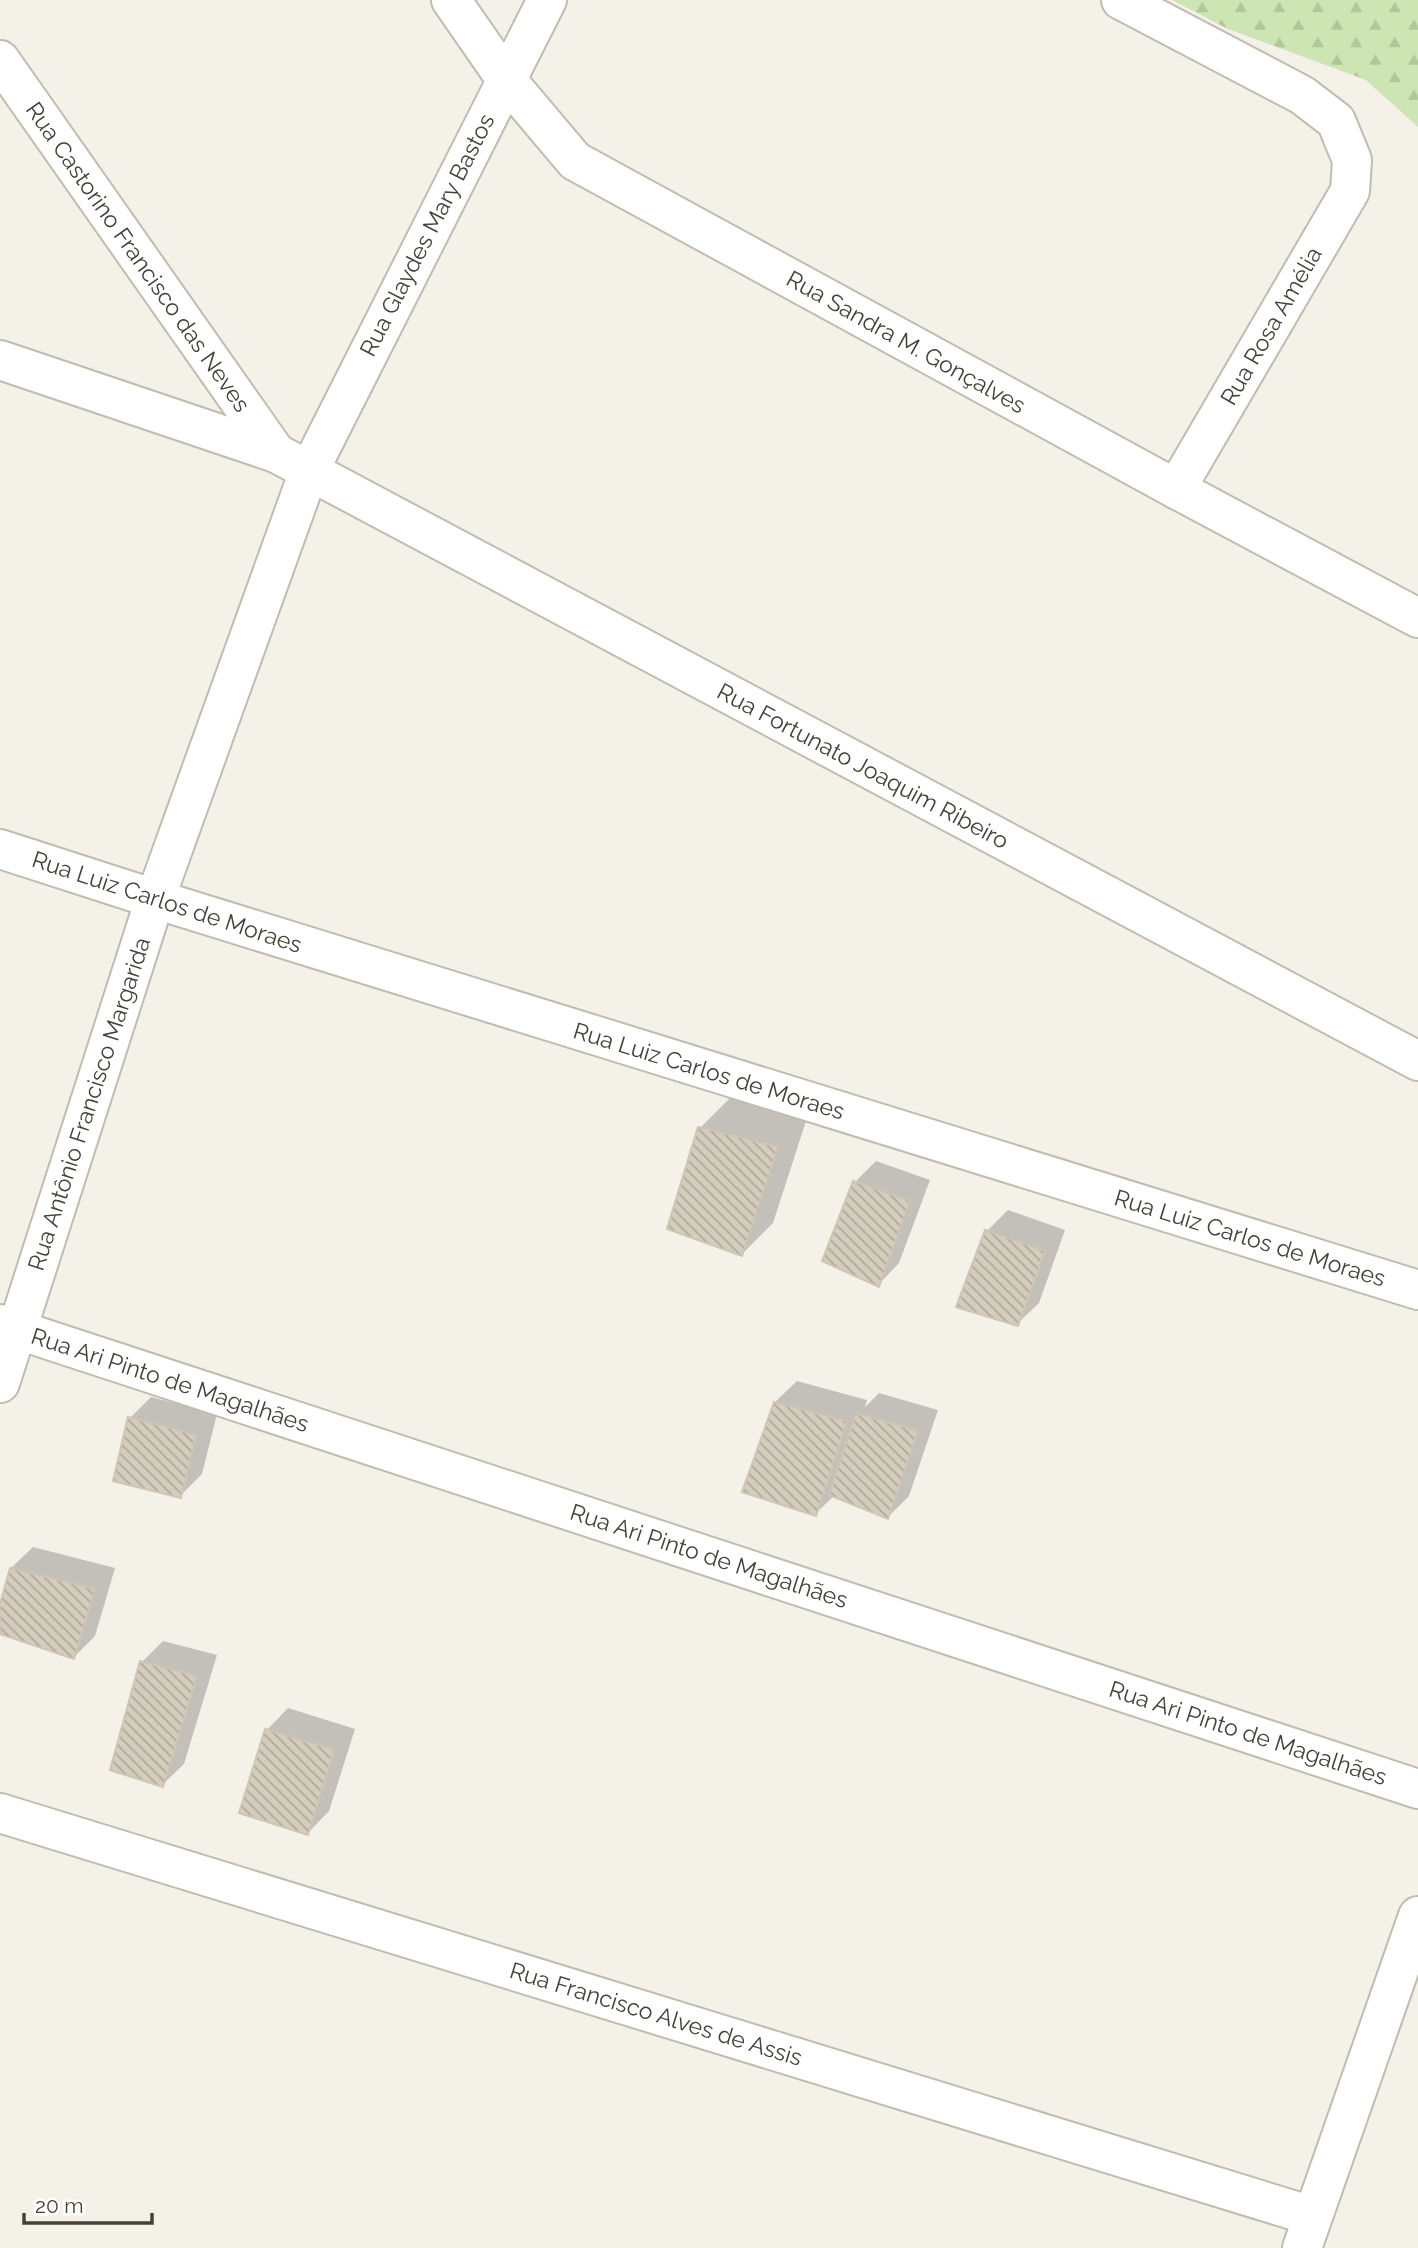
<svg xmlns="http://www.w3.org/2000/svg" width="1418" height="2248" font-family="Raleway,sans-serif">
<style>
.forest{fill:url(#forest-firs)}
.shadow{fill:#0003}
.building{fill:url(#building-back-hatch);stroke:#cfc5b2;stroke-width:2}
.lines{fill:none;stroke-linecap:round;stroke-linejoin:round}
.street-casing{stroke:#c1bcae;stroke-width:42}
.street{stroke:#fff;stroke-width:38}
.labels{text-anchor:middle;stroke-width:6;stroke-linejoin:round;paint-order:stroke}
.street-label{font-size:23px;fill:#464137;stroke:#fff}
</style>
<defs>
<pattern id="forest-firs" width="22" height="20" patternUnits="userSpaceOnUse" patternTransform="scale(1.75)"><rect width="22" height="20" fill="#cce5b3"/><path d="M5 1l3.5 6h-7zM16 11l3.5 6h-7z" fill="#b1c69b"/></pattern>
<pattern id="building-back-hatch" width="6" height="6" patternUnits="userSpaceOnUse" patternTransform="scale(1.75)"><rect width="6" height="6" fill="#d4cdbe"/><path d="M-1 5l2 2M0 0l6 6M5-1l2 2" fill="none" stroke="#aea89b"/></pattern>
</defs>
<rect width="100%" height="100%" fill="#f3f1e8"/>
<!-- forest -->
<polygon class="forest" points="1172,0 1418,0 1418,127 1366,80 1228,29"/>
<!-- shadow -->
<g class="shadow">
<polygon points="731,1097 808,1115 773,1223 742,1254 700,1128"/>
<polygon points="876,1161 930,1180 899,1263 878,1285 855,1182"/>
<polygon points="1008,1210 1065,1230 1039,1303 1017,1324 987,1231"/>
<polygon points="797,1381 867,1400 865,1407 879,1393 938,1410 909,1496 888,1517 835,1495 815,1514 775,1402"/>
<polygon points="151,1397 217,1414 202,1474 180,1496 130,1418"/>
<polygon points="33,1547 115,1568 95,1636 74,1657 0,1633 0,1611 11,1568"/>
<polygon points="163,1641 217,1655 184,1764 162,1785 142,1662"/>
<polygon points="288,1708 355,1729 329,1811 308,1833 267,1730"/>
</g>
<!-- building -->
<g class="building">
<polygon points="698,1127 778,1147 742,1256 667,1229"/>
<polygon points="853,1181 910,1201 879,1287 822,1261"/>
<polygon points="985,1230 1045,1251 1018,1326 956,1307"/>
<polygon points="774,1402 847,1421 816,1516 742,1492"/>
<polygon points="856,1413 918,1431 888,1519 829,1495"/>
<polygon points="128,1417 196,1435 181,1498 113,1481"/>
<polygon points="10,1568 95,1589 74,1659 0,1634 0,1604"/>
<polygon points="140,1661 197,1676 163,1787 110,1770"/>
<polygon points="265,1729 334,1750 308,1835 239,1813"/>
</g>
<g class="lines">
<defs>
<g id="street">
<polyline points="451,0 505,78 575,161 1176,489 1418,618"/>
<polyline points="1121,0 1302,95 1336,121 1352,160 1350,191 1176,489"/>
<polyline points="0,60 276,453"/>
<polyline points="0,360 276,453 1418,1061"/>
<polyline points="0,849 155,899 1418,1290"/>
<polyline points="0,1324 1418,1789"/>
<polyline points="0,1383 155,899 309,471 547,0"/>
<polyline points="0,1813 1312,2216"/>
<polyline points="1302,2248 1418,1916"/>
</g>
</defs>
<!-- street casing -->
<use href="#street" class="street-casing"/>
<!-- street -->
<use href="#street" class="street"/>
</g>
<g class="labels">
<!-- street labels -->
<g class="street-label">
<text transform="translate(427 235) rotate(-63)" y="8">Rua Glaydes Mary Bastos</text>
<text transform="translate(138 257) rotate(55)" y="8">Rua Castorino Francisco das Neves</text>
<text transform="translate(1271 326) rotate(-60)" y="8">Rua Rosa Amélia</text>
<text transform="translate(906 342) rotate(29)" y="8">Rua Sandra M. Gonçalves</text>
<text transform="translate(863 766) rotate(28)" y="8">Rua Fortunato Joaquim Ribeiro</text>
<text transform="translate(167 902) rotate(18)" y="8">Rua Luiz Carlos de Moraes</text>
<text transform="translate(709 1071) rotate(17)" y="8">Rua Luiz Carlos de Moraes</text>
<text transform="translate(89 1104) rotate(-72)" y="8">Rua Antônio Francisco Margarida</text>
<text transform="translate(1250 1238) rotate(17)" y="8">Rua Luiz Carlos de Moraes</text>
<text transform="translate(170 1380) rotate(18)" y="8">Rua Ari Pinto de Magalhães</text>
<text transform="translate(709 1556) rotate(18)" y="8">Rua Ari Pinto de Magalhães</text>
<text transform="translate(1248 1733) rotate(18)" y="8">Rua Ari Pinto de Magalhães</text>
<text transform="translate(656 2014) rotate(17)" y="8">Rua Francisco Alves de Assis</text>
</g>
</g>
<!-- scale -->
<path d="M24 2213v10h128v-10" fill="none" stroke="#464137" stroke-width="3.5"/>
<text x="35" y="2213" font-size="21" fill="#464137" stroke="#ffffff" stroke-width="5" paint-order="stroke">20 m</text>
</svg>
